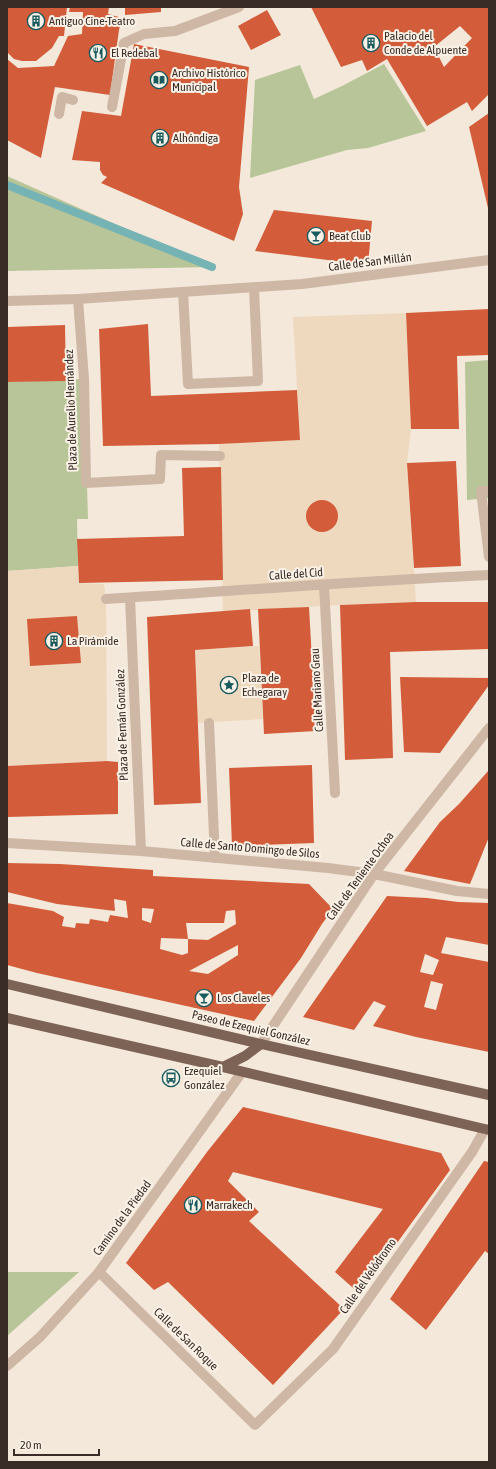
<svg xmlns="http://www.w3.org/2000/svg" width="496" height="1469" font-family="'Asap Condensed',sans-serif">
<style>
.green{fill:#b7c598}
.plaza{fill:#eed9bf}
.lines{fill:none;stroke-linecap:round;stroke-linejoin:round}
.stream{stroke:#76b3b5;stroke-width:8}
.building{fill:#d35d3a;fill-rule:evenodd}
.minor{stroke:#ceb7a5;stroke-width:10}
.major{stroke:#7c6356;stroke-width:10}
.labels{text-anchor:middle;stroke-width:4;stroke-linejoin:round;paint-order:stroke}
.poi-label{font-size:12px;fill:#392c27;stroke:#fbf2e7;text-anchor:start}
.street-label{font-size:12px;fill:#392c27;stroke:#fbf2e7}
</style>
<rect width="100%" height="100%" fill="#f4e8da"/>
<!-- green -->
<g class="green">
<polygon points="384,64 426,131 368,148 347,150 250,178 255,80 300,65 314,99 342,86"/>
<polygon points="7,176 212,267 7,271"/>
<polygon points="489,360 489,498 467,500 465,362"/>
<polygon points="84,379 88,519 77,519 78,566 7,571 7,382"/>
<polygon points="7,1272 79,1272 7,1336"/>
</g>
<!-- plaza -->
<g class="plaza">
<polygon points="406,313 411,429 407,463 416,602 340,605 223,612 219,444 300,440 293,317"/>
<polygon points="78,566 79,583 104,584 106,599 107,761 7,766 7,571"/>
<polygon points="259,646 263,719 198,723 195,650"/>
</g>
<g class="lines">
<!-- stream -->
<polyline class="stream" points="7,185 212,267"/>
</g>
<!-- building -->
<g class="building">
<polygon points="7,7 67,7 64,36 59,36 52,48 36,61 22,61 14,59 7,52"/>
<polygon points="70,7 109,7 108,14 122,18 119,30 110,95 55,87 41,158 7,140 7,59 18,68 54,66 68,36 82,34 83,12 69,12"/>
<polygon points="125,7 161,7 161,12 125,15"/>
<path d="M311,7H489V94L472,111L467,102L427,126L387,59L367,71L362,60L341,67ZM460,26L472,38L444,67L434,47Z"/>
<polygon points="267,10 281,35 251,50 238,26"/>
<polygon points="134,44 249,67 239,187 243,214 234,241 101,183 107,177 103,175 100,170 100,162 72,160 82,111 121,116"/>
<polygon points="489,113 489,208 488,208 469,127"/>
<polygon points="274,210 372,221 368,265 255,251"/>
<polygon points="489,309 489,355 457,356 459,429 411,429 406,313"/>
<polygon points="148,324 151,396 297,390 300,440 219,444 103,446 99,329"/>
<polygon points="65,325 66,381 7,382 7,327"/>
<polygon points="456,461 461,566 414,568 407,463"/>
<polygon points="221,467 223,580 79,583 77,539 184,536 182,468"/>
<circle cx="322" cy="516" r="16"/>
<polygon points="416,602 489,602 489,649 390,652 393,758 345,760 340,605"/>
<polygon points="309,607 316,731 264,734 258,609"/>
<polygon points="250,609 253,646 195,650 201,803 154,805 147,617"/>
<polygon points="77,616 81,663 30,666 27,619"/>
<polygon points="400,677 489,678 489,685 440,753 404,752"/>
<polygon points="107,761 118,762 118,814 7,817 7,766"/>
<polygon points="312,765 314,843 232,846 229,768"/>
<polygon points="489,770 489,837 470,884 404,871 440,822 459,804"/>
<path d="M7,863L60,864L153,870V876L309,884L333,909L322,924L301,958L254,1021L37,973L7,965V903L53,911L64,917L62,926L75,928L76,923L89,924L90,919L108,922L110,915L128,918L126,901L114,899L115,911L57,904L7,892ZM142,908L154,909L151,923L142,920ZM235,910L236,924L208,940L188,939V953L182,955L160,949L161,938L188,939L186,923H224L226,911ZM238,945V955L208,974L189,971Z"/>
<path d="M387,896L427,898L458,902L489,903V945L446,937L441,953L489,962V1052L416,1037L373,1026L386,1006L374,1001L354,1030L303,1017ZM425,954L439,960L433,975L420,972ZM431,981L443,984L436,1010L424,1007Z"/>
<polygon points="243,1107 441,1153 450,1170 360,1294 335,1272 383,1209 233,1172 228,1181 259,1212 249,1221 344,1309 273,1385 168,1282 154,1290 126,1263 207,1152"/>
<polygon points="484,1161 489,1162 489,1254 485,1251 426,1330 390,1299"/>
</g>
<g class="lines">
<!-- minor -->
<g class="minor">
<polyline points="112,107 124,43 144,34 175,31 239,7"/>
<polyline points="59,114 62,97 73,100"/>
<polyline points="183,292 188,384 258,381 254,288"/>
<polyline points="78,299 84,379 86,483 160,479 161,455 220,456"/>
<polyline points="7,301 78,299 302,284 489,260"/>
<polyline points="489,491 481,491 489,557"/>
<polyline points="324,585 335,793"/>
<polyline points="130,598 141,851"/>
<path d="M106,599C233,591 361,581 489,575"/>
<polyline points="209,723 215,858"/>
<polyline points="7,843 141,851 328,868 374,874 457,891 489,894"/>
<polyline points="261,1044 374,874 489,728"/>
<polyline points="99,1272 255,1425 333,1349 472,1152 485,1129"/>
<polyline points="7,1366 40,1337 99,1272 242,1072"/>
</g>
<!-- major -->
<g class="major">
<polyline points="7,984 261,1044 489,1095"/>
<polyline points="7,1018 223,1067 489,1130"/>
<polyline points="223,1067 245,1056 261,1044"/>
</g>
</g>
<!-- icons -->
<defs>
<symbol id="building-ring" viewBox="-11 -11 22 22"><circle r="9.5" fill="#fbf2e7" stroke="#185b5f" stroke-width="1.5"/><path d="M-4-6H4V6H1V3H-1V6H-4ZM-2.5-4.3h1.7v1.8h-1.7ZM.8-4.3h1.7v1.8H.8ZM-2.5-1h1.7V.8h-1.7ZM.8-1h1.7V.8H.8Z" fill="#185b5f"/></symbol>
<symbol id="restaurant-ring" viewBox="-11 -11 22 22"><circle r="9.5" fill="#fbf2e7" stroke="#185b5f" stroke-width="1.5"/><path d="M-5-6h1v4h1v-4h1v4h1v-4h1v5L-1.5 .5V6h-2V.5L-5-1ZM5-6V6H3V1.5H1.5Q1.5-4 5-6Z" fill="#185b5f"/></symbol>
<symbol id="library-ring" viewBox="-11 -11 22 22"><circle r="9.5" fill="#fbf2e7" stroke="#185b5f" stroke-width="1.5"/><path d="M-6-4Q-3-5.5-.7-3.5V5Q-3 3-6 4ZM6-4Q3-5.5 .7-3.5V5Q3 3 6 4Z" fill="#185b5f"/></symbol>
<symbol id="bar-ring" viewBox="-11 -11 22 22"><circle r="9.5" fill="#fbf2e7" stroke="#185b5f" stroke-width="1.5"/><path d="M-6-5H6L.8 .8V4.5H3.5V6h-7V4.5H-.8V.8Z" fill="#185b5f"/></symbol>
<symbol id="sight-ring" viewBox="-11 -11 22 22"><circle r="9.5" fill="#fbf2e7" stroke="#185b5f" stroke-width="1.5"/><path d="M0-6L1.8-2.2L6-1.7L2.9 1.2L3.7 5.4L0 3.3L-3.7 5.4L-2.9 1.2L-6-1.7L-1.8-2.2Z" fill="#185b5f"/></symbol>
<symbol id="bus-ring" viewBox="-11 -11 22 22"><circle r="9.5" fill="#fbf2e7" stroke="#185b5f" stroke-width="1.5"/><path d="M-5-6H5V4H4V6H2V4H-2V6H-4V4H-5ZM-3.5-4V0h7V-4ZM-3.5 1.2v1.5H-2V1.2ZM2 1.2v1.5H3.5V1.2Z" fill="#185b5f"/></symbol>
</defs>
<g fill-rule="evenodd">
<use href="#building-ring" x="26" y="11" width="20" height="20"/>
<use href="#building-ring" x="361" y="33" width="20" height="20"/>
<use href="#restaurant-ring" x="88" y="43" width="20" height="20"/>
<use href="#library-ring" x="149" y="70" width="20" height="20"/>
<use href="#building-ring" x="150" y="128" width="20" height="20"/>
<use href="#bar-ring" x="306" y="226" width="20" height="20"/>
<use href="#building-ring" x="44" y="631" width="20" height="20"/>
<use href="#sight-ring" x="219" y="675" width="20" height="20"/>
<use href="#bar-ring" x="194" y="988" width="20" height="20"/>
<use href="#bus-ring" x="161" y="1068" width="20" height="20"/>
<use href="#restaurant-ring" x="183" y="1195" width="20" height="20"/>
</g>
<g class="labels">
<!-- poi labels -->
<g class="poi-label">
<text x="49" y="25">Antiguo Cine-Teatro</text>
<text x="384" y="40">Palacio del<tspan x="384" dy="14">Conde de Alpuente</tspan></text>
<text x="111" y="57">El Redebal</text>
<text x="172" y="77">Archivo Histórico<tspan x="172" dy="14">Municipal</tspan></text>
<text x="173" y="142">Alhóndiga</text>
<text x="329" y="240">Beat Club</text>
<text x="67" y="645">La Pirámide</text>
<text x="242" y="682">Plaza de<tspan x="242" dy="14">Echegaray</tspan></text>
<text x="217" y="1002">Los Claveles</text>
<text x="184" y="1075">Ezequiel<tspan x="184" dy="14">González</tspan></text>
<text x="206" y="1209">Marrakech</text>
</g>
<!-- street labels -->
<g class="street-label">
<text transform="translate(370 262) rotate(-7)" y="4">Calle de San Millán</text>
<text transform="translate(71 410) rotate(-92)" y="4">Plaza de Aurelio Hernández</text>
<text transform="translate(296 574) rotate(-4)" y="4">Calle del Cid</text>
<text transform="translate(317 690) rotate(-93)" y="4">Calle Mariano Grau</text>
<text transform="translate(122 725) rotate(-92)" y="4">Plaza de Fernán González</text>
<text transform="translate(250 848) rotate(5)" y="4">Calle de Santo Domingo de Silos</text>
<text transform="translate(360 876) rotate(-54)" y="4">Calle de Teniente Ochoa</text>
<text transform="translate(251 1028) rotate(13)" y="4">Paseo de Ezequiel González</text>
<text transform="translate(122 1218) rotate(-54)" y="4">Camino de la Piedad</text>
<text transform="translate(368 1276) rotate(-55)" y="4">Calle del Velódromo</text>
<text transform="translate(186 1339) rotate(44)" y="4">Calle de San Roque</text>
</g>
</g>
<!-- border -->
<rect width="496" height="1469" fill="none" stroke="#392c27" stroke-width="16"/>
<!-- scale -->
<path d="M14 1449v6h85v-6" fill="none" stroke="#392c27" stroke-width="2"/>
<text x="20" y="1449" font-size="12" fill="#392c27" stroke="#fbf2e7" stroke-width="3" paint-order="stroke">20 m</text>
</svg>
